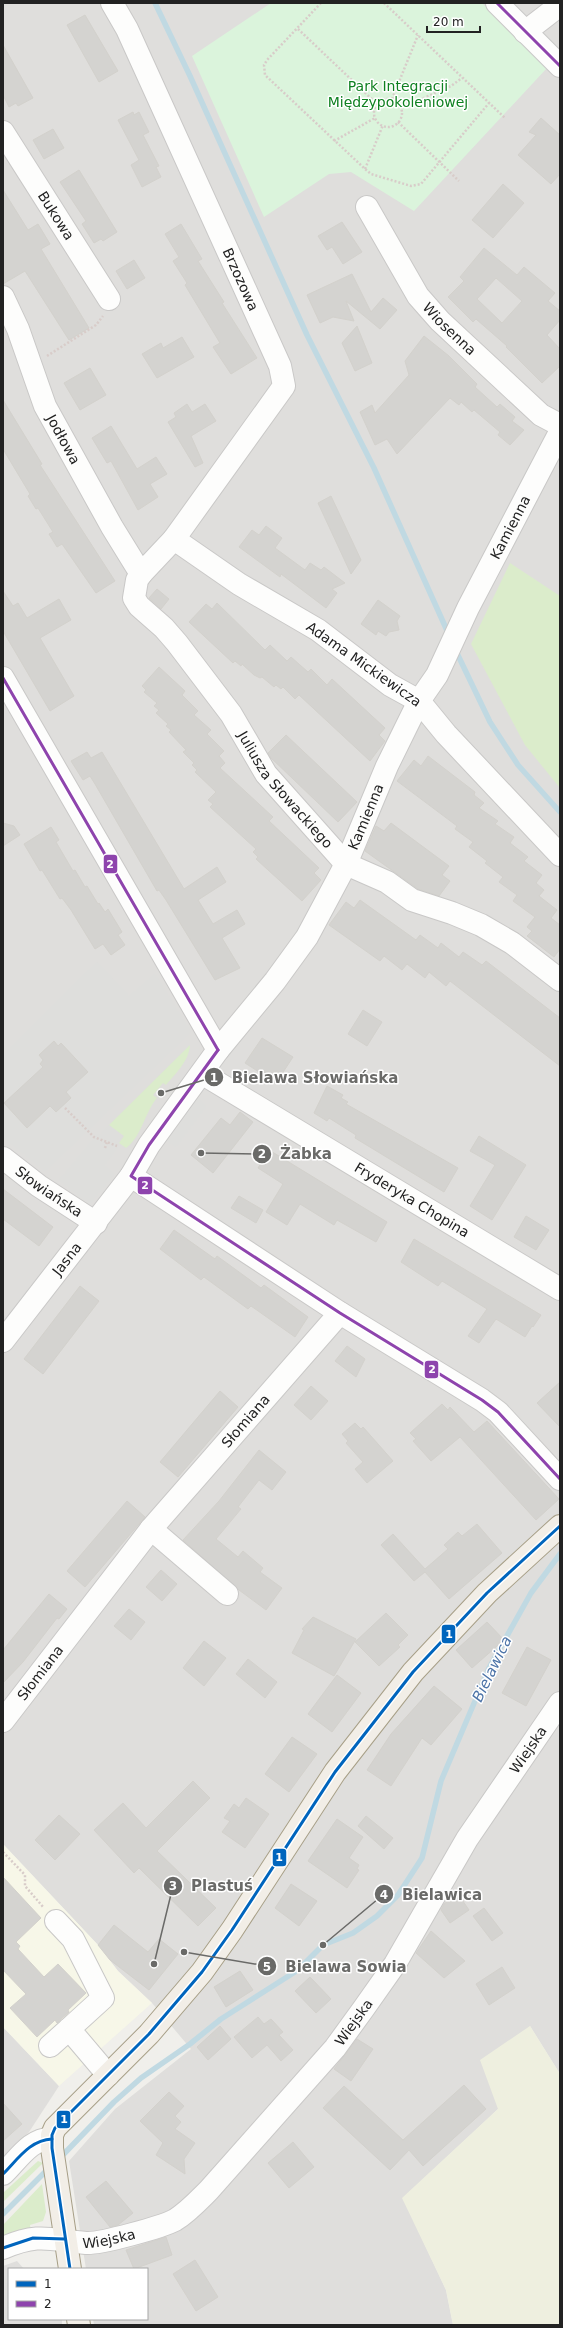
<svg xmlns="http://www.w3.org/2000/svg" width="563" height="2328" font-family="'DejaVu Sans',sans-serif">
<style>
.residential{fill:#dfdedc}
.education{fill:#f7f7e8}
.religious{fill:#dededc}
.farmland{fill:#eeefdf}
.grass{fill:#dbeccb}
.park{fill:#dbf4dc}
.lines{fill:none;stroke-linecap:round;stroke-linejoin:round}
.stream{stroke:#c0d9e2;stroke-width:5.5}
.building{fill:#d4d3d0;stroke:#d3d1cc;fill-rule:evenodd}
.minor-casing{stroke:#c9c8c7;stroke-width:24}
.major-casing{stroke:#a79f87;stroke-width:24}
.path{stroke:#d8ccc9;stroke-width:2.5;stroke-dasharray:2 2;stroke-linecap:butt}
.minor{stroke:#fdfdfc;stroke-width:22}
.major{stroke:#f2eee7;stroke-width:22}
.bus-1-casing{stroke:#fff;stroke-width:6}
.bus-2-casing{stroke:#fff;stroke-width:6}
.bus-1{stroke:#0065bd;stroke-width:3}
.bus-2{stroke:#8e44ad;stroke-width:3}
.labels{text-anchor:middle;stroke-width:3;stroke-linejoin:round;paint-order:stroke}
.park-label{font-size:14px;fill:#0f8121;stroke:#fff}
.street-label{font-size:14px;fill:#222;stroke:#fff}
.water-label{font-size:15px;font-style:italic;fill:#4d74a8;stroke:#fff}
.leader{fill:none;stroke:#6a6a68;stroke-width:1.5}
.callout-dot{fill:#6a6a68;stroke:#fff;stroke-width:1.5}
.mark-label{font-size:12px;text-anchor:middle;font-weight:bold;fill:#fff}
.callout-label{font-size:15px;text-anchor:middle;font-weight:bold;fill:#6a6a68;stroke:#fff;stroke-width:3;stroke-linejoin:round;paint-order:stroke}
.line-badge{stroke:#fff;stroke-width:1.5}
.badge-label{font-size:11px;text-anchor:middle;font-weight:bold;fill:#fff}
</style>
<rect width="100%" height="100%" fill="#f0efeb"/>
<!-- residential -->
<g class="residential">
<polygon points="3,3 560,3 560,2074 530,2026 498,2109 403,2198 446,2290 453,2325 94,2325 93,2319 147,2319 147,2269 86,2269 69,2161 115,2109 191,2049 152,2003 118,1971 98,1945 3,1844"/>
<polygon points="3,2027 59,2086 29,2132 3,2161"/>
<polygon points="17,2261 24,2269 9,2269 9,2319 62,2319 62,2325 3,2325 3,2266"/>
</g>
<!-- education -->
<polygon class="education" points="3,1844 98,1945 118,1971 152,2003 59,2086 3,2027"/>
<!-- religious -->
<g class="religious">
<polygon points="97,962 129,996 155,974 191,1032 45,1171 3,1137 3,1055"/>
<polygon points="197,1097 206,1107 176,1147 165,1139"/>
<polygon points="109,1125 124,1137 105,1165 114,1174 90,1204 59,1180 98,1134 101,1134"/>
</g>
<!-- farmland -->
<polygon class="farmland" points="530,2026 560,2074 560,2325 453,2325 446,2290 402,2198 498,2109 480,2060"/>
<!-- grass -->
<g class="grass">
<polygon points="510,563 560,596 560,788 525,745 471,644"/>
<path d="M190,1045C189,1061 176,1073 166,1085L163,1083L153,1095L157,1098C145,1112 141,1138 126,1148L119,1143L124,1136L109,1125Z"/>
<polygon points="38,2161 43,2163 3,2202 3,2193"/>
<polygon points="42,2184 46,2212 43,2221 30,2225 31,2231 3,2238 3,2225"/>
</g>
<!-- park -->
<polygon class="park" points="271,3 482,3 547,68 414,211 351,172 329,174 264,217 192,56"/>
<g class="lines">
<!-- stream -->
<g class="stream">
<polyline points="155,3 190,76 307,335 374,468 449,635"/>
<polyline points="455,649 490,722 518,765 560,812"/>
<polyline points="59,2159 114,2102 141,2078 190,2044 221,2019 298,1970 323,1945 353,1933 377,1916 398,1895 422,1858 441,1781 489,1668 531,1593 560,1554"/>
<polyline points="3,2214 50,2167"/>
</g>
</g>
<!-- building -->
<g class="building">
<polygon points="85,15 118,71 99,82 67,25"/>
<polygon points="3,45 33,98 18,106 16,103 9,107 3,95"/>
<polygon points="133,112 134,115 139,112 149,132 143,135 159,166 156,167 161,177 142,187 131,165 139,160 118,120"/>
<polygon points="541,118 560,135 560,174 551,184 518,155 536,135 529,132"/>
<polygon points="53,129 64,148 44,159 33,140"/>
<polygon points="79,170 117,232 103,241 101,239 94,243 82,224 86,221 60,182"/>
<polygon points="503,184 524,203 493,238 472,220"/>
<polygon points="3,190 28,230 38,224 50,244 41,249 89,328 69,340 25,271 3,284"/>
<polygon points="342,222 362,252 343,264 332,247 327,250 318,236"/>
<polygon points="181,224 202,259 198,261 224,302 222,303 257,358 231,374 213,347 220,343 185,285 187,283 173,261 179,257 165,234"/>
<path d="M484,248L517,275L524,267L555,293L548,301L560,311V320L547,335L560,349V366L542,383L506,347L507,346L476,319L473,322L448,297L464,281L460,277ZM496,278L522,301L502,323L477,299Z"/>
<polygon points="134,260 145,278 127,289 116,271"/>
<polygon points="352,274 371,312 383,298 397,310 380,329 346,301 354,321 333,317 320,323 307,295"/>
<polygon points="357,326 372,363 355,371 342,343"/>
<polygon points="424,336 449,356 477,384 475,387 497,407 500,404 515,417 512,421 524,430 510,445 498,435 500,432 474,410 472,412 461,402 459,405 450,398 397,454 387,439 375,445 360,412 372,405 375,413 409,375 405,361"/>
<polygon points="182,337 194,357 157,378 142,354 161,343 163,348"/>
<polygon points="90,368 106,395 80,410 64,383"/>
<polygon points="3,400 42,464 40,465 115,581 96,593 62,544 57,547 49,534 53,532 38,508 36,509 28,496 30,494 3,449"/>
<polygon points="187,404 192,412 205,404 216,421 191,436 203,463 195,467 168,422 176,417 174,413"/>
<polygon points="111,426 137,469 156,457 167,474 150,484 158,497 138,510 111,461 107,463 92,438"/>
<polygon points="331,496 361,560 351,574 318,503"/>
<polygon points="266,526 282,538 275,548 305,570 310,563 321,570 324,567 345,583 332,589 337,593 326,608 281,574 280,577 239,547 252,530 259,535"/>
<polygon points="157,589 169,599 161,609 149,598"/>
<polygon points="3,591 13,606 18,603 27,618 59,599 71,620 40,638 74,696 50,711 3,631"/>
<polygon points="378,600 400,616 397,621 399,630 389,632 386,636 378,631 376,635 361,624"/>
<polygon points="217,603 265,650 270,645 287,661 291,657 308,672 311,669 327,685 332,679 385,728 379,735 385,741 370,761 299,695 295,699 283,687 281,689 276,685 274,687 262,677 260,678 254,675 242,664 241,666 235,661 233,663 189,622 206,604 212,609"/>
<polygon points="159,667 185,691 182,695 198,711 194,715 211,730 207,734 224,751 219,756 225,763 220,768 273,817 269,821 319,868 314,873 321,880 302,901 256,859 258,857 253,852 256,849 210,807 213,804 208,800 216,792 195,772 197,770 192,765 194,763 183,752 186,750 169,732 171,730 166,726 168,724 156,713 159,710 154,706 157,703 144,692 146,690 142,686"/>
<polygon points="286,735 357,802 338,822 270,757 268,753"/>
<polygon points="87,752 91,758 102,752 184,889 217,867 226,882 198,900 213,924 237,910 245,924 222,938 240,968 215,980 166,900 159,890 157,891 95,784 90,776 83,780 71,761"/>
<polygon points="428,756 475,792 474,795 484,803 479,808 498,821 495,824 514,837 510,843 528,857 524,861 542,875 536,883 544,890 539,896 557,910 551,918 560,925 560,949 554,957 527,936 532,931 527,927 535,917 513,901 517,895 499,882 503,877 485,863 487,861 469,847 473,842 455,829 457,826 397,781 414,760 421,766"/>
<polygon points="3,823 14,826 20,835 3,846"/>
<polygon points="391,823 449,866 442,875 450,881 439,896 418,889 365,851 376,826 384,831"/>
<polygon points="51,827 59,840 56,842 73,871 75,870 85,887 87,886 98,904 99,903 105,912 108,909 122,932 118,935 125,945 111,955 103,944 95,949 71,910 62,898 60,899 42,870 40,871 24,844"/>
<polygon points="360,900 416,940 420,935 438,948 441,943 459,957 463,952 482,965 486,961 560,1018 560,1066 450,981 446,986 429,972 425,978 407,964 402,970 384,956 380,961 329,925 346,902 354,908"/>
<polygon points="363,1010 382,1022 367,1046 348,1034"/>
<polygon points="262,1038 293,1057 276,1083 245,1063"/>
<polygon points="54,1041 58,1046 61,1043 88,1072 66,1092 71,1098 56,1112 50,1106 27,1128 4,1103 43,1067 40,1064 43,1060 39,1055"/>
<polygon points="327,1086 343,1095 341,1098 348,1102 346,1104 458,1168 444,1192 355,1138 356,1135 329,1118 327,1121 314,1113"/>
<polygon points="240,1112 253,1122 213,1173 191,1155 221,1118 230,1125"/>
<polygon points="479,1136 526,1165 492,1220 470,1206 495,1165 470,1151"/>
<polygon points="269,1150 387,1222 376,1242 337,1220 334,1225 300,1204 287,1225 266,1212 283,1184 258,1168"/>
<polygon points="3,1189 53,1227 39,1246 3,1219"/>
<polygon points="239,1196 263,1210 256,1223 231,1208"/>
<polygon points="526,1216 549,1230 536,1250 514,1237"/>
<polygon points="174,1230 215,1259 217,1256 261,1288 264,1285 308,1317 295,1337 251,1306 248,1309 204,1277 201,1280 160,1249"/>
<polygon points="414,1239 541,1315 533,1327 532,1326 525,1337 496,1319 479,1343 468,1336 487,1309 442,1281 438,1286 401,1262"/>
<polygon points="80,1286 99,1301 43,1374 24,1359"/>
<polygon points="347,1346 365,1359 356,1377 335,1361"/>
<polygon points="560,1382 560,1427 537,1403"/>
<polygon points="311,1386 328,1401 311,1420 294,1405"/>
<polygon points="220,1391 238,1407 178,1477 160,1462"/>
<polygon points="442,1404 448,1410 450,1407 474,1432 487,1421 559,1499 536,1520 460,1437 431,1461 413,1441 416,1439 410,1433"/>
<polygon points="355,1423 361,1429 363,1427 393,1461 367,1483 355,1469 363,1462 346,1443 348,1441 342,1434"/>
<polygon points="259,1450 286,1472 272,1490 259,1480 238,1507 241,1509 216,1539 238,1557 243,1551 263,1568 260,1572 282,1588 266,1610 239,1590 183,1540 219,1501"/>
<polygon points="127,1501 145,1517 85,1587 67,1571"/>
<polygon points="477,1524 502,1553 449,1599 425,1572 414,1581 381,1545 393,1534 425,1569 448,1549 444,1545 458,1532 462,1536"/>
<polygon points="161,1570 177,1584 162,1601 146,1587"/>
<polygon points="49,1594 67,1609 59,1619 57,1618 23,1662 3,1683 3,1650"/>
<polygon points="129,1609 145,1622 131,1640 114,1626"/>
<polygon points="386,1613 408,1635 398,1645 400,1647 379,1666 355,1642"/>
<polygon points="313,1617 356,1639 334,1676 292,1653 304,1630 302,1629"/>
<polygon points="487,1622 504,1640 472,1668 456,1650"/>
<polygon points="204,1641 226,1658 204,1686 183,1668"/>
<polygon points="527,1647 551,1660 526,1706 502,1693"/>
<polygon points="248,1659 277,1682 265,1698 236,1674"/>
<polygon points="337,1675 361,1693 332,1732 308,1714"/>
<polygon points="434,1686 462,1709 431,1745 422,1738 391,1786 367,1770 391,1734"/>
<polygon points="292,1737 317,1754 289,1792 265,1774"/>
<polygon points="193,1781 210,1798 157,1851 216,1908 198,1926 139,1868 134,1873 94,1830 123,1803 146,1828"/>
<polygon points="246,1798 269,1814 245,1848 222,1832 230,1821 224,1818 234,1804 239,1808"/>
<polygon points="59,1815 80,1834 55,1860 35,1840"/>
<polygon points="366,1816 393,1838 384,1849 358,1826"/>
<polygon points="337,1819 363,1837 349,1858 359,1865 357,1869 359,1870 347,1888 308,1861"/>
<polygon points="3,1877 41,1918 16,1942 20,1946 18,1949 44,1977 58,1964 86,1993 68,2010 69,2012 57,2023 55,2020 37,2037 10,2008 26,1994 3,1970"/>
<polygon points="291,1884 317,1901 299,1926 275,1908"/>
<polygon points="458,1894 469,1910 450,1923 441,1910 444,1904"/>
<polygon points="484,1908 503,1933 492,1941 473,1916"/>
<polygon points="114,1925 148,1952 159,1939 178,1954 149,1990 110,1960 98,1945"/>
<polygon points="431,1931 465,1961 444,1978 416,1953"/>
<polygon points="502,1967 515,1988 489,2005 476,1984"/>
<polygon points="240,1971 253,1990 226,2007 214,1987"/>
<polygon points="310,1977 331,1999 316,2013 295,1991"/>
<polygon points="258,2017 264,2024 271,2019 283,2032 279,2035 293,2050 281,2061 267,2045 252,2058 234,2037"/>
<polygon points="220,2026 231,2039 208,2060 197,2047"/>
<polygon points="357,2039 373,2049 351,2081 334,2069"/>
<polygon points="464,2085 486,2109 423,2166 409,2150 390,2170 323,2108 344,2086 403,2140"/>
<polygon points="169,2092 184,2106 175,2116 181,2122 175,2129 195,2143 184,2159 185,2174 156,2155 163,2143 140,2121"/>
<polygon points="3,2103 22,2124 3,2141"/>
<polygon points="293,2142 314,2167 289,2188 268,2163"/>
<polygon points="106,2181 133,2213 118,2225 110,2227 86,2197"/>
<polygon points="166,2237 172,2255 134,2269 126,2250"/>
<polygon points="195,2260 218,2297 196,2311 173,2274"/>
</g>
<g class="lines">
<defs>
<g id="minor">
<path id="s1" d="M112,3L127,29L280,366L284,386L174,539"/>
<polyline points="497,3 560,66"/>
<polyline points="525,32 560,5"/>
<path id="s2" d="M3,132L109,299"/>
<path id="s3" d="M367,207L418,296L440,321L541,415L560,425"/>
<path id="s4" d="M3,297L18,329L45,406L112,527L141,574"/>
<polyline points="3,678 218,1050"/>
<path id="s5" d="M560,855L446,734L419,701L390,685L318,630L239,584L174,539L141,574L137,580L134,598L139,606L164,628L177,643L231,714L266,774L346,864L387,882L412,900L452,913L481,925L512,943L560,980"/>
<path id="s6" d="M203,1074L560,1289"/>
<path id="s7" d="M3,1158L39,1186L96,1223"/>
<polyline points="131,1176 340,1313 482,1400 498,1412 560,1479"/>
<path id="s8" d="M3,1341L131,1176L149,1145L218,1050L275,981L307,937L346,864L387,766L419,701L437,675L468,608L560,432"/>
<polyline points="151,1529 227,1594"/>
<path id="s9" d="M3,1721L151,1529L340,1313"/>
<polyline points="56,1921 73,1939 103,1998 69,2029 108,2075"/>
<polyline points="50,2046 69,2029"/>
<path d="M3,2174C17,2161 31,2137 52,2139"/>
<path id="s10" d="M3,2248C40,2232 50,2240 86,2243C100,2244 162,2227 175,2220C188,2212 198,2201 209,2190L335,2048L364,2008L395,1964L467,1839L560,1703"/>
</g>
<g id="major">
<polyline points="70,2269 52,2148 52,2135 55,2128 149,2034 202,1972 232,1930 335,1772 413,1672 487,1593 560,1526"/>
<polyline points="78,2319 79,2325"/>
</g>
</defs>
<!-- minor casing -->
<use href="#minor" class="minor-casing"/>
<!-- major casing -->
<use href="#major" class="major-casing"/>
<!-- path -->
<g class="path">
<polyline points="321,3 267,60 264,65 265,75 365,169 371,174 411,186 421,184 489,103"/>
<polyline points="384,3 505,118"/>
<polyline points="298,29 377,104"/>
<polyline points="392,99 418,35"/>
<circle cx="388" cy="113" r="14"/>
<polyline points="401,108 451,86 462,78"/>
<polyline points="398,122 459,181"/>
<polyline points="334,141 375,118"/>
<polyline points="365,169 383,125"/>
<polyline points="47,356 96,325 103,316"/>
<polyline points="65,1108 94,1137 117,1146"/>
<polyline points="105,1148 107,1142"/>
<polyline points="3,1852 25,1875 25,1886 44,1908"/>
</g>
<!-- minor -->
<use href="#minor" class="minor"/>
<!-- major -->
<use href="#major" class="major"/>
<defs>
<g id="bus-1">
<path d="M3,2174C18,2159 30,2140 52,2139"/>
<polyline points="3,2248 33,2238 65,2239"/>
<polyline points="70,2269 52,2148 52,2135 55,2128 149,2034 202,1972 232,1930 335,1772 413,1672 487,1593 560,1526"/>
</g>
<g id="bus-2">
<polyline points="497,3 560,66"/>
<polyline points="3,678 218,1050"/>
<polyline points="218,1050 149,1145 131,1176 340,1313 482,1400 498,1412 560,1479"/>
</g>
</defs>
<!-- bus-1 casing -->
<use href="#bus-1" class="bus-1-casing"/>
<!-- bus-2 casing -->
<use href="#bus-2" class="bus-2-casing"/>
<!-- bus-1 -->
<use href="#bus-1" class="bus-1"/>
<!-- bus-2 -->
<use href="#bus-2" class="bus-2"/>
</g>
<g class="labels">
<!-- park labels -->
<g class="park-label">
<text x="398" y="91">Park Integracji<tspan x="398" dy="16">Międzypokoleniowej</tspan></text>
</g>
<!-- street labels -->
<g class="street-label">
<text dy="5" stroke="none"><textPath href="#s2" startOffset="99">Bukowa</textPath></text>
<text dy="5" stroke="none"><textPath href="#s1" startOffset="305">Brzozowa</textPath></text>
<text dy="5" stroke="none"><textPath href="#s3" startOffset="148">Wiosenna</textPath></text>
<text dy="5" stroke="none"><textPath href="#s4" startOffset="155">Jodłowa</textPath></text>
<text dy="5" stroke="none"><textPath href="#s8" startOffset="964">Kamienna</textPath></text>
<text transform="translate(364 664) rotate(35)" y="5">Adama Mickiewicza</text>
<text dy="5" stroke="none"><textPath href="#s5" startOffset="822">Juliusza Słowackiego</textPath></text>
<text dy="5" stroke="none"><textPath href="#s8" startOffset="640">Kamienna</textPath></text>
<text dy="5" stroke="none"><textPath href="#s7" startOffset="57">Słowiańska</textPath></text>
<text dy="5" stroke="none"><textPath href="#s6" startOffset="244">Fryderyka Chopina</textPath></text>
<text dy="5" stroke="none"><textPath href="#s8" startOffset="104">Jasna</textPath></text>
<text dy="5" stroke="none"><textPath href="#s9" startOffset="386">Słomiana</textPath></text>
<text dy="5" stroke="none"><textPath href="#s9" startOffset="61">Słomiana</textPath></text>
<text dy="5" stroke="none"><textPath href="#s10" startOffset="768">Wiejska</textPath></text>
<text dy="5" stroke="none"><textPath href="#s10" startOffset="444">Wiejska</textPath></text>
<text dy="5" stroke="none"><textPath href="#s10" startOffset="108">Wiejska</textPath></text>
</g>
<!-- water labels -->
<g class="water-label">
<text transform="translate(492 1669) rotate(-64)" y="5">Bielawica</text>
</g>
</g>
<!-- callouts -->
<path class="leader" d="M161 1093L214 1077M201 1153L262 1154M154 1964L173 1886M323 1945L384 1894M184 1952L267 1966"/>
<g class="callout-dot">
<circle cx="161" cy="1093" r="4"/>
<circle cx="201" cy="1153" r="4"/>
<circle cx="154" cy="1964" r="4"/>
<circle cx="323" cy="1945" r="4"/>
<circle cx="184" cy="1952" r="4"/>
<circle cx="214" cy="1077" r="10"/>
<circle cx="262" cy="1154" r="10"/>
<circle cx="173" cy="1886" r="10"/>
<circle cx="384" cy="1894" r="10"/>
<circle cx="267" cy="1966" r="10"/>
</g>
<g class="mark-label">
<text x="214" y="1082">1</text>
<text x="262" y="1158">2</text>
<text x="173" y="1890">3</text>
<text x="384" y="1899">4</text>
<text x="267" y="1971">5</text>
</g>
<g class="callout-label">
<text x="315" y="1083">Bielawa Słowiańska</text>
<text x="306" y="1159">Żabka</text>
<text x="222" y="1891">Plastuś</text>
<text x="442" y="1900">Bielawica</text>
<text x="346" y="1972">Bielawa Sowia</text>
</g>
<g class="line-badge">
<rect x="103" y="854" width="15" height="20" rx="4" fill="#8e44ad"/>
<rect x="137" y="1176" width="16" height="19" rx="4" fill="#8e44ad"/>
<rect x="424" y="1360" width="15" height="19" rx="4" fill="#8e44ad"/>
<rect x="441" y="1624" width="15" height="20" rx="4" fill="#0065bd"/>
<rect x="272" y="1848" width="15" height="19" rx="4" fill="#0065bd"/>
<rect x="56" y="2110" width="15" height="19" rx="4" fill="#0065bd"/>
</g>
<g class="badge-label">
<text x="110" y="868">2</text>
<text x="145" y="1189">2</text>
<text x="432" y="1373">2</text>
<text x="449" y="1638">1</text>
<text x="279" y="1861">1</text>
<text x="64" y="2123">1</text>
</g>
<!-- border -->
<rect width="563" height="2328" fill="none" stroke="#222222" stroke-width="8"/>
<!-- legend -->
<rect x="8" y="2268" width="140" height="52" fill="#ffffff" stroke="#a7a7a7"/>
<rect x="16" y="2281" width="20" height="6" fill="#0065bd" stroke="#a7a7a7"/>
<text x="44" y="2288" font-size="12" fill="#222222">1</text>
<rect x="16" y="2301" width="20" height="6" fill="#8e44ad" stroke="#a7a7a7"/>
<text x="44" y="2308" font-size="12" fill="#222222">2</text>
<!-- scale -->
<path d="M427 26v6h53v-6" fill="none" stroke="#222222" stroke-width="2"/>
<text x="433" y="26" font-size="12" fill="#222222" stroke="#ffffff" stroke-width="3" paint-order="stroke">20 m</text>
</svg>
